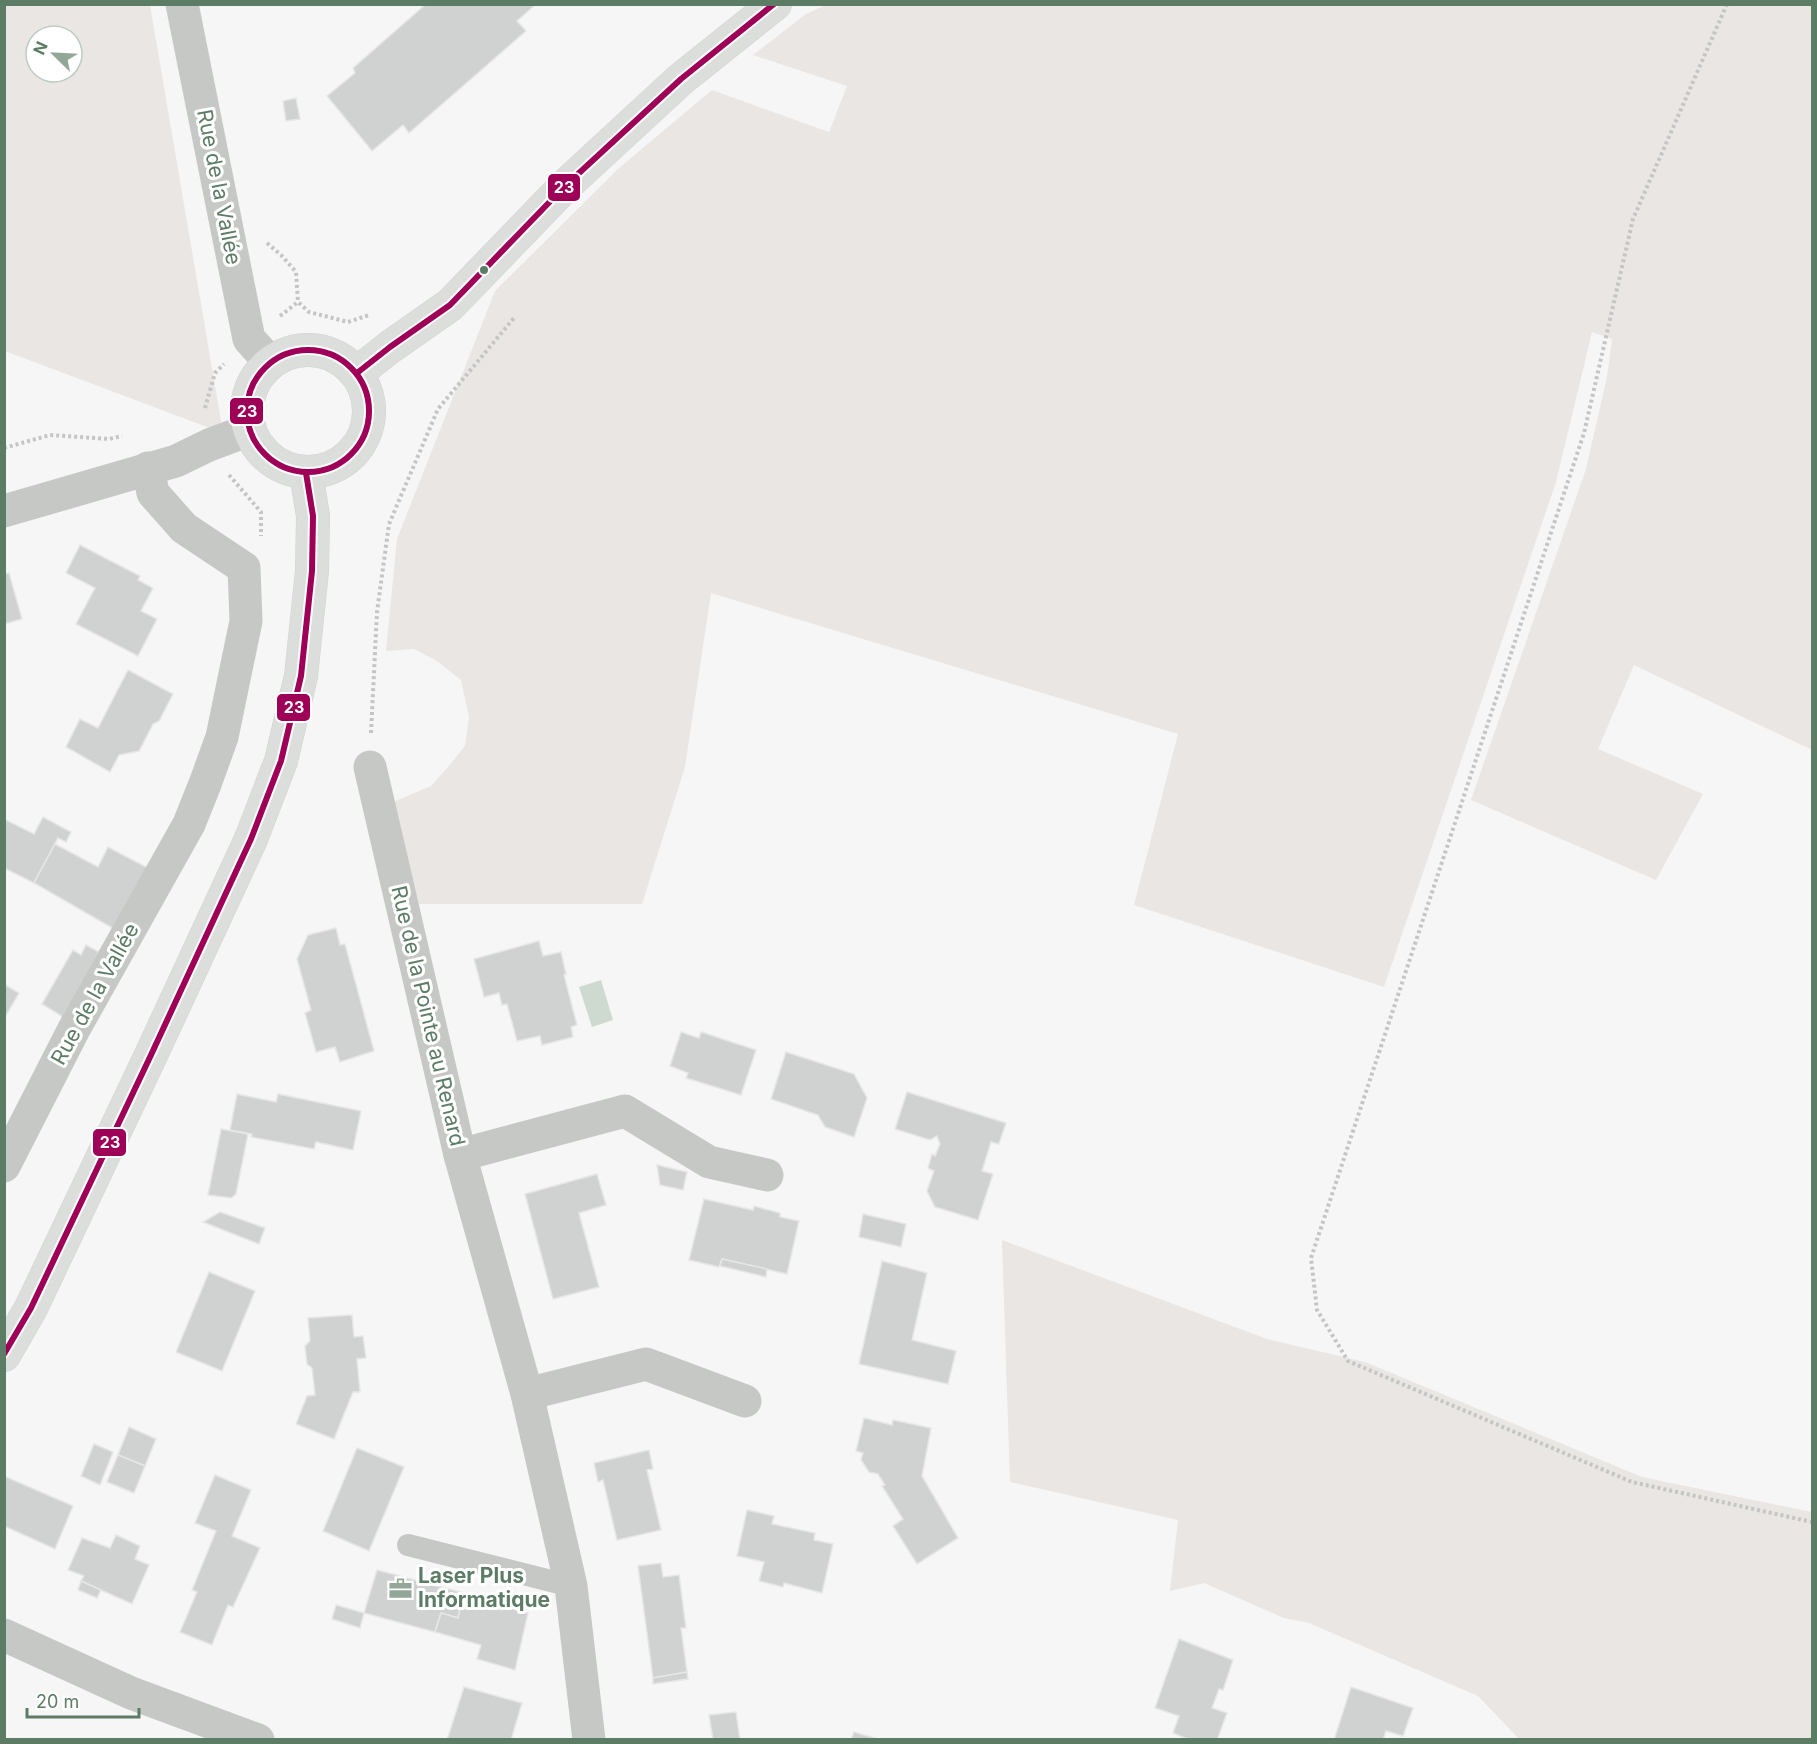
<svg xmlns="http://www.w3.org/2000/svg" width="1817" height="1744" font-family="Inter,sans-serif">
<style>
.green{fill:#e9e6e3;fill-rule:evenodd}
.water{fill:#cedad0}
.building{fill:#d0d2d1;stroke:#e6e6e6;stroke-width:1.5}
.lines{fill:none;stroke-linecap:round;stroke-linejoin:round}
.secondary-casing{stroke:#d1d3d1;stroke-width:34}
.path{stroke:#c3c6c4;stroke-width:4;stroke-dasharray:3 3;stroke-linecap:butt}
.lane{stroke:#c6c8c6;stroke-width:22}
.street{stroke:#c6c8c6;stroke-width:33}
.secondary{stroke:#dcdedc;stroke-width:33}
.bus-1-casing{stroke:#fff;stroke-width:10}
.bus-1{stroke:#9f0057;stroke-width:6}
.bus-dot{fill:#5d7c66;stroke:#fff;stroke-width:2}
.labels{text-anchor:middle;stroke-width:6;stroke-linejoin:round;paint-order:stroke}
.street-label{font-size:21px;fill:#5d7c66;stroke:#fff}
.poi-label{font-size:21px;font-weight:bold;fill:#5d7c66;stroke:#fff;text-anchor:start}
.line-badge{stroke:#fff;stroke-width:2}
.badge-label{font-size:16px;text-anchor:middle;font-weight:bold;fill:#fff}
</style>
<rect width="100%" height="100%" fill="#f7f6f6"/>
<!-- green -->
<g class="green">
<path d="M4,5H150L223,433L5,351ZM36,36H72V72H36Z"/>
<polygon points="826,5 1812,5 1812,750 1634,665 1598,749 1703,794 1656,880 1471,800 1586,469 1607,377 1612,339 1592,332 1556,482 1384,987 1134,905 1178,734 711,593 685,767 642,904 417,904 393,802 431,786 447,768 465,746 469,717 461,680 437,661 414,649 386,651 397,539 495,291 619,168 712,90 829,132 847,86 753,55 806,14"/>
<polygon points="1002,1240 1267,1339 1365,1362 1642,1477 1812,1512 1812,1739 1519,1739 1478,1696 1309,1623 1284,1618 1204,1583 1170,1591 1178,1520 1010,1482"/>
</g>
<!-- water -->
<polygon class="water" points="601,980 613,1020 592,1027 579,987"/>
<!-- building -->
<g class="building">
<polygon points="426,4 536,4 517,21 526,31 409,133 403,125 372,151 327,96 355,73 353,68"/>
<polygon points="296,98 300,119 286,121 283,101"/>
<polygon points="80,545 140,576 138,580 153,588 141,611 157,619 138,656 76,624 95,588 66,573"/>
<polygon points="9,573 22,619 4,624 4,574"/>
<polygon points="128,670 173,694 159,721 153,724 139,751 119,755 110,772 66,747 80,719 98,728"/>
<polygon points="43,817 71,832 66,842 58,838 34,883 4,868 4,819 34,834"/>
<polygon points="55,844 98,867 108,847 148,868 114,929 34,883"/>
<polygon points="336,928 340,945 345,944 374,1051 340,1062 335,1047 316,1052 305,1013 311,1010 297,959 308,935"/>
<polygon points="539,941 543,956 561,952 566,974 564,975 577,1025 571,1027 573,1037 542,1045 540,1036 517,1041 507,1004 502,1005 499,993 484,997 474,959"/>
<polygon points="86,945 99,952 63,1017 42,1004 73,950 81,955"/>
<polygon points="4,984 19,993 4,1019"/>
<polygon points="681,1032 699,1038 701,1032 756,1050 741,1095 686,1078 688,1073 670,1066"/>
<polygon points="786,1052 854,1074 867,1098 854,1137 825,1127 818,1115 771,1099"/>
<polygon points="907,1092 1006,1123 999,1144 991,1142 982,1171 993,1174 978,1220 935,1207 927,1191 934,1171 928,1168 932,1154 935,1156 940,1144 937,1136 930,1140 895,1129"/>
<polygon points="237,1094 276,1102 278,1094 361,1111 353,1150 316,1142 314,1149 251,1137 252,1134 230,1130"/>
<polygon points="221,1129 248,1134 236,1194 231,1198 208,1195"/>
<polygon points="657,1165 687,1172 683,1190 660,1185"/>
<polygon points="597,1174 606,1205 579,1213 599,1287 553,1299 525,1194"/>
<polygon points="704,1199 753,1210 754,1206 780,1213 780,1217 799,1221 787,1274 722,1259 719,1267 689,1260"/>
<polygon points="220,1212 265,1228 259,1244 203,1222"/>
<polygon points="863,1214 906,1224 901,1247 859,1237"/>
<polygon points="722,1259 767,1269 766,1277 720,1266"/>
<polygon points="882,1261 927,1273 912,1340 956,1351 948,1384 859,1364"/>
<polygon points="209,1272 255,1291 222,1371 176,1352"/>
<polygon points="352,1315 354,1337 363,1336 366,1358 357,1359 360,1392 353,1392 334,1439 296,1424 307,1396 315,1395 312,1368 307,1364 305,1346 310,1341 308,1318"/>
<polygon points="864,1418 892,1425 893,1420 931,1428 922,1476 958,1538 917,1564 893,1526 903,1519 882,1486 885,1485 878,1474 869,1472 861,1460 863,1453 856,1451"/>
<polygon points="129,1427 156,1439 145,1466 118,1455"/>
<polygon points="94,1444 113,1452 100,1485 81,1476"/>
<polygon points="357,1448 404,1467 369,1551 323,1531"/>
<polygon points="649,1450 653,1469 647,1470 661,1530 617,1540 603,1480 598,1482 594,1463"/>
<polygon points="118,1455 145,1466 134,1493 107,1482"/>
<polygon points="215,1475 251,1490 232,1536 260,1548 233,1607 228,1605 212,1645 180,1632 197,1592 192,1590 216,1531 195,1523"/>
<polygon points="4,1476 73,1506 55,1549 4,1526"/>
<polygon points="747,1510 774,1516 772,1524 815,1533 814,1540 833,1544 822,1593 784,1583 783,1587 759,1581 764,1562 737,1556"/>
<polygon points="116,1535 140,1546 135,1559 149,1565 132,1604 81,1581 84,1576 68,1570 82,1538 110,1548"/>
<polygon points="661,1563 663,1577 679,1575 686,1628 681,1628 687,1672 653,1678 638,1566"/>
<polygon points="377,1570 464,1593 458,1618 441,1613 435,1632 364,1613"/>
<polygon points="81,1581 101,1590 97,1598 78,1590"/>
<polygon points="464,1593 517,1607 516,1610 528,1613 515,1670 477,1659 481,1645 435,1632 441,1613 458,1618"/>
<polygon points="336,1605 364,1613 360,1628 332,1619"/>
<polygon points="1179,1639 1233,1660 1223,1690 1219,1689 1212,1708 1227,1713 1217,1740 1190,1740 1173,1733 1179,1716 1155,1708"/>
<polygon points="687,1672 688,1679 653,1684 653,1678"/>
<polygon points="464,1687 522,1703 511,1740 447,1740"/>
<polygon points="1351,1687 1413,1708 1403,1736 1386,1731 1383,1740 1334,1740"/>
<polygon points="736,1712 740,1740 713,1740 709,1715"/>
<polygon points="854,1732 881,1740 851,1740"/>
</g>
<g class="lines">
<defs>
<g id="secondary">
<circle cx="308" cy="411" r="61"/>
<polyline points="357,373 390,347 450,305 565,186 681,79 775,4"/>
<polyline points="4,1355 31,1308 151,1055 251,839 281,761 301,676 312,571 313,516 306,473"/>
</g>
</defs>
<!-- secondary casing -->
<use href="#secondary" class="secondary-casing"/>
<!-- path -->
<g class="path">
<polyline points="1727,4 1633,219 1584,433 1311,1258 1317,1310 1348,1361 1632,1482 1812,1522"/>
<polyline points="267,243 281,255 296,272 298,302"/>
<polyline points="280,316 298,302 309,312 348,322 369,315"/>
<polyline points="205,408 215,373 224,364"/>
<polyline points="4,448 50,435 109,439 122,436"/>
<polyline points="229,475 261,512 261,536"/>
<polyline points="371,733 377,612 389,524 438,409 514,318"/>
</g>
<!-- lane -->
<polyline class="lane" points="408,1545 571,1586"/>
<!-- street -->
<g class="street">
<polyline points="182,4 249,339 270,362"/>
<polyline points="4,511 176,461 209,445 249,430"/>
<polyline points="370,767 460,1155 527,1394 571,1586 589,1740"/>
<polyline points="460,1155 625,1111 709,1162 767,1175"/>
<polyline points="4,1166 74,1029 189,824 205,784 222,737 246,621 244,568 184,528 153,493 148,468"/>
<polyline points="527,1394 646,1364 745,1401"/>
<polyline points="4,1635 131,1693 258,1740"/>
</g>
<!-- secondary -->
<use href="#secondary" class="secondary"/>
<defs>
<g id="bus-1">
<circle cx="308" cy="411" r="61"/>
<polyline points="357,373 390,347 450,305 565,186 681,79 774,4"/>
<polyline points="4,1354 31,1308 151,1055 251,839 281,761 301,676 312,571 313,516 306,473"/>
</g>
</defs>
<!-- bus-1 casing -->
<use href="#bus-1" class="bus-1-casing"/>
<!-- bus-1 -->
<use href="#bus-1" class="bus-1"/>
</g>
<!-- icons -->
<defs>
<symbol id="office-bare" viewBox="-9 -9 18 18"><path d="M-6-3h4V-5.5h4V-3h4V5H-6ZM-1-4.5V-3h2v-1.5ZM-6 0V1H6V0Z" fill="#93a798" stroke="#fff" stroke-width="2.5" paint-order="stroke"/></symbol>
</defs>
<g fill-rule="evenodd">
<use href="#office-bare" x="384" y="1572" width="33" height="33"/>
</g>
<!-- markers -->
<circle class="bus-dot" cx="484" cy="270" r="5"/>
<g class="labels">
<!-- street labels -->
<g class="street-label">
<text transform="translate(219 187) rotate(79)" y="7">Rue de la Vallée</text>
<text transform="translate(95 994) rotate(-61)" y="7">Rue de la Vallée</text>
<text transform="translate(428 1016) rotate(77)" y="7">Rue de la Pointe au Renard</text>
</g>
<!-- poi labels -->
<g class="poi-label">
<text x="418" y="1583">Laser Plus<tspan x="418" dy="24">Informatique</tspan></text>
</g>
</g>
<g class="line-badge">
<rect x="547" y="173" width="34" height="29" rx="6" fill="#9f0057"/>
<rect x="229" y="397" width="35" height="28" rx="6" fill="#9f0057"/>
<rect x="276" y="693" width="35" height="29" rx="6" fill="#9f0057"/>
<rect x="92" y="1128" width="35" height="29" rx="6" fill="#9f0057"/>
</g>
<g class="badge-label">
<text x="564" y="193">23</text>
<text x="247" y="417">23</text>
<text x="294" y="713">23</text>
<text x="110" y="1148">23</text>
</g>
<!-- border -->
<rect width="1817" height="1744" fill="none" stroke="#5d7c66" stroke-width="12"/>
<!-- north arrow -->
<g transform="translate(54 54) rotate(294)"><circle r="28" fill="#ffffff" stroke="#becbc2" stroke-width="1.5"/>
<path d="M0-4.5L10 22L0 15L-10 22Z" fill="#93a798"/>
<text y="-9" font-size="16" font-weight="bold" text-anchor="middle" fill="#5d7c66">N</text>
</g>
<!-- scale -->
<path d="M27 1708v9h112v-9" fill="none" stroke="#5d7c66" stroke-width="3"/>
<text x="36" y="1708" font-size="18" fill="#5d7c66" stroke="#ffffff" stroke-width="4.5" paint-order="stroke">20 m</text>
</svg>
